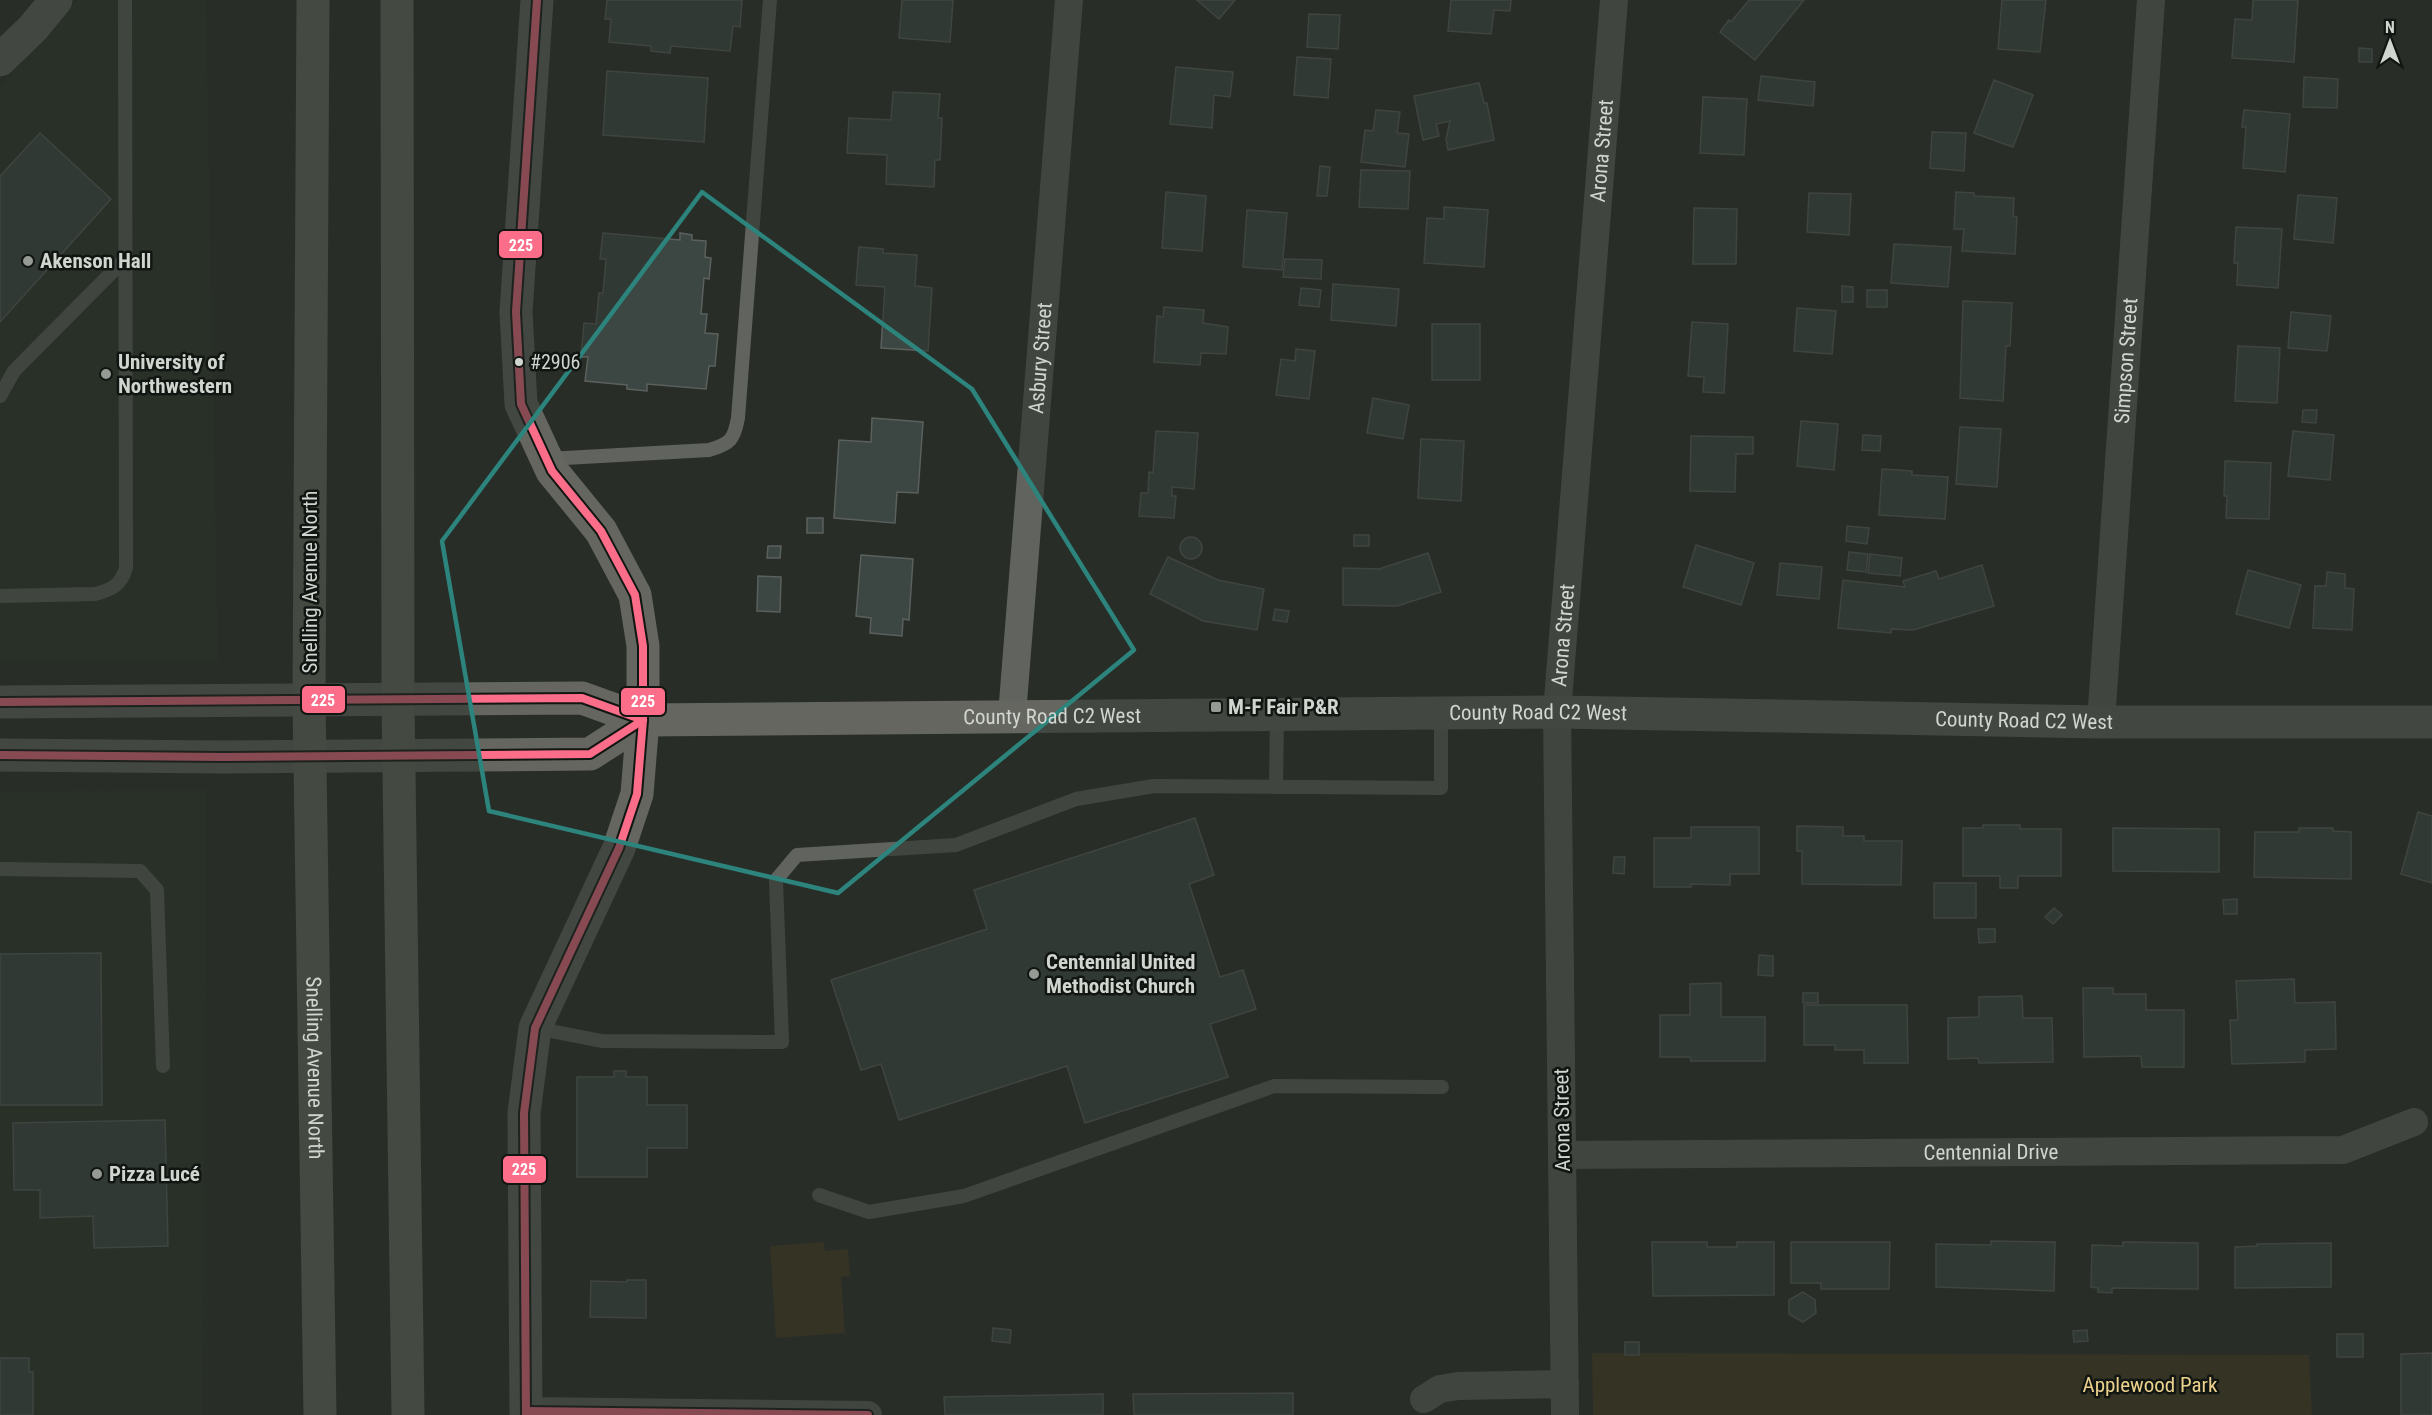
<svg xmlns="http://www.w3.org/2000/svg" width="2432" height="1415" font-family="'Roboto Condensed',sans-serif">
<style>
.built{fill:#283429}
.green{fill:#433a20}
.building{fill:#3c4743;stroke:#5b605d;stroke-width:1.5}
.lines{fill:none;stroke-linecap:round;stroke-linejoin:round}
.lane{stroke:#61635e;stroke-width:14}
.street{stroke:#61635e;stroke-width:28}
.secondary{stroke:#64665f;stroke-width:33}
.highway{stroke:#676a63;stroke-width:33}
.bus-1-casing{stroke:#121612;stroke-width:12}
.bus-1{stroke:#fb6d88;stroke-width:8}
.marked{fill:none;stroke:#2c847d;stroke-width:4.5;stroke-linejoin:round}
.poi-dot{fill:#959a95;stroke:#121612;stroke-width:2}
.bus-dot{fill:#d0d5d0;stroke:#121612;stroke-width:2}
.labels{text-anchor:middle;stroke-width:5;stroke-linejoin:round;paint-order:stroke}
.bus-label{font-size:20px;fill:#d0d5d0;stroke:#121612;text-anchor:start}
.street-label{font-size:21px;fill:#d0d5d0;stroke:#121612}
.poi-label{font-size:21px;font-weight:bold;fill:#d0d5d0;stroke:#121612;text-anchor:start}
.park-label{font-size:21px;fill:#ecd18c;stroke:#121612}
.line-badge{stroke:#121612;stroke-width:2}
.badge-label{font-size:16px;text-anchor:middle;font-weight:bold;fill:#fff}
</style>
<rect width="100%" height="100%" fill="#282d28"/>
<!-- built -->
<g class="built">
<polygon points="77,0 206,0 218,662 0,661 0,86"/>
<polygon points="206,790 203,1415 0,1415 0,791"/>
</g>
<!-- green -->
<g class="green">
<polygon points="824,1242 825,1251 848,1249 850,1276 841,1277 845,1333 776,1338 770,1246"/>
<polygon points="1592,1353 2309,1355 2312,1415 1593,1415"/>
</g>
<!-- building -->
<g class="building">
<polygon points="607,0 742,0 740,27 733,26 730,51 671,46 670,53 651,51 651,46 609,42 611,19 605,19"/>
<polygon points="902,0 953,0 950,42 899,38"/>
<polygon points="1197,0 1235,0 1219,19"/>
<polygon points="1451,0 1511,0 1510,11 1494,10 1491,34 1448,31"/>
<polygon points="1749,0 1804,0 1755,60 1720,32 1729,20 1731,22"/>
<polygon points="2002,0 2046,0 2040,52 1998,49"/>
<polygon points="2253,0 2298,0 2294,62 2232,58 2235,19 2252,20"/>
<polygon points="1309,14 1340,15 1338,49 1307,47"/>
<polygon points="2359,48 2372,49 2372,62 2359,62"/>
<polygon points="1297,57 1331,59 1328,98 1294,95"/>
<polygon points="1176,67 1233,72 1230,97 1214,95 1212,128 1170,124"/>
<polygon points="607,71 708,78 704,142 603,135"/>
<polygon points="1761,76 1815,82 1813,106 1758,100"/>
<polygon points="2304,77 2338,79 2337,108 2303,107"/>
<polygon points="1994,80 2033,95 2013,147 1974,133"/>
<polygon points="1479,83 1484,103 1487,103 1494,140 1448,150 1446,139 1450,121 1436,124 1439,136 1423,140 1414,96"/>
<polygon points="893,92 940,94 938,118 942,118 940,160 935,160 934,187 886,184 887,155 847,153 849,118 891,120"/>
<polygon points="1703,97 1747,99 1744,155 1700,153"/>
<polygon points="1376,110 1400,112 1397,133 1409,134 1405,167 1361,162 1365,130 1373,131"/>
<polygon points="2244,110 2290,114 2285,172 2243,168 2246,127 2242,127"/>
<polygon points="1932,132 1966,133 1964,171 1930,168"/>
<polygon points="40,133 111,199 0,322 0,176"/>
<polygon points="1320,166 1330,167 1327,196 1317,196"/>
<polygon points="1361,170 1410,171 1408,209 1359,207"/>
<polygon points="1166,192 1206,196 1202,251 1162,248"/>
<polygon points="1956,192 1974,193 1974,196 2014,198 2013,216 2017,217 2015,254 1962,251 1964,229 1954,229"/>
<polygon points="1809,193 1851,194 1849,235 1807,232"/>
<polygon points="2298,195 2337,198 2333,243 2294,239"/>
<polygon points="1444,207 1488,210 1484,267 1424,263 1427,218 1444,219"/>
<polygon points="1694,208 1737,209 1736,264 1693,264"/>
<polygon points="1247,210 1287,213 1282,270 1243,267"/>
<polygon points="2236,227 2282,229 2278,288 2237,285 2238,263 2234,263"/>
<polygon points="603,233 680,240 680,233 692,235 692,240 706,241 705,257 711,258 709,279 704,278 701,314 707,314 705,333 718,334 715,366 709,366 706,389 647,384 647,391 627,389 627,385 585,381 588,357 581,357 584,323 596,324 599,293 603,293 606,259 600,259"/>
<polygon points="1894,244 1951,247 1948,287 1891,283"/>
<polygon points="859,247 883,249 883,253 917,255 915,286 932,288 928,351 881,348 885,287 856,285"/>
<polygon points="1285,259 1322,260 1321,279 1283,277"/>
<polygon points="1333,284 1399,289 1396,326 1331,320"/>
<polygon points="1842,286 1853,287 1853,302 1842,302"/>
<polygon points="1301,288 1321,290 1319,307 1299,305"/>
<rect x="1867" y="290" width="20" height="17"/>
<polygon points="1963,301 2012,303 2010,346 2006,346 2003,401 1960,398"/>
<polygon points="1164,307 1204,310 1203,323 1228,327 1226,354 1201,353 1200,365 1154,362 1157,316 1163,317"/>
<polygon points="1797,308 1836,311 1832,354 1794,351"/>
<polygon points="2291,312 2331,316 2327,351 2288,348"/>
<polygon points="1692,322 1728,324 1724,393 1703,392 1704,377 1688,376"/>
<rect x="1432" y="324" width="48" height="56"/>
<polygon points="2238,346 2280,348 2277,403 2235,401"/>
<polygon points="1296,349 1315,351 1309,399 1276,395 1281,359 1295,361"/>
<polygon points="1373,398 1409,405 1403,439 1367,433"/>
<polygon points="2303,410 2317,410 2316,423 2302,422"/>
<polygon points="872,418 923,422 918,493 897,492 895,523 834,518 839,440 871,442"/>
<polygon points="1801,421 1838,424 1834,470 1797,466"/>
<polygon points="1960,427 2001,429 1997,487 1956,484"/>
<polygon points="1156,431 1198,433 1194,489 1172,487 1172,496 1176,496 1174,518 1139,516 1141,493 1148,493 1149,472 1153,473"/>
<polygon points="2293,431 2334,435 2330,480 2288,476"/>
<polygon points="1863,435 1881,436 1880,451 1862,450"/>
<polygon points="1691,436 1753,437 1753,454 1736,454 1735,492 1690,491"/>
<polygon points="1421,439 1464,441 1461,501 1418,498"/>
<polygon points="2225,461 2271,463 2269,519 2226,518 2227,496 2224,496"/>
<polygon points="1882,469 1912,471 1912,475 1948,477 1945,519 1879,515"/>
<rect x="807" y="518" width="16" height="15"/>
<polygon points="1847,526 1869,528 1867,544 1846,541"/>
<rect x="1354" y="535" width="15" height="11"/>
<circle cx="1191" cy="548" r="11"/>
<polygon points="1696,545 1754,563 1741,605 1683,587"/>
<polygon points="768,546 781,546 780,558 767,558"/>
<polygon points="1849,552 1868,554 1866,572 1847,570"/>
<polygon points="1428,553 1441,592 1397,606 1343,605 1343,568 1379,569"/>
<polygon points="1870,554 1902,558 1900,576 1868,573"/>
<polygon points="861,555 913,559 909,620 903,619 902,636 870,633 871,618 856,616"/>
<polygon points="1168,557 1218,580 1264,589 1257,630 1203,621 1150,594"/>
<polygon points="1780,563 1822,567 1819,599 1777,595"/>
<polygon points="1982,565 1994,606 1913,630 1891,629 1891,633 1838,628 1843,580 1905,587 1903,581 1936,571 1939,579"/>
<polygon points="2248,570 2301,585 2289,628 2236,614"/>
<polygon points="2327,572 2345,574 2345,588 2354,589 2352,630 2313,628 2315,586 2326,586"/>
<polygon points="758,576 781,577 780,612 757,611"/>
<polygon points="1275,609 1289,611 1287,622 1273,620"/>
<polygon points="2418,812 2432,816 2432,883 2401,874"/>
<polygon points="1195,818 1214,875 1189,884 1220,977 1243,970 1256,1009 1210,1024 1228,1077 1085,1123 1067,1066 899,1120 881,1064 861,1070 831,980 987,929 974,890"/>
<polygon points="1983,825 2020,825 2020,829 2061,829 2061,876 2018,876 2018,888 2000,888 2000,876 1963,876 1963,828 1983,828"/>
<polygon points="1797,826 1843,827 1843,836 1864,836 1864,841 1902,841 1901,885 1802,884 1802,851 1797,851"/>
<polygon points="1691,827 1759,827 1759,874 1730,874 1730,885 1691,884 1691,887 1654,887 1654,838 1691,838"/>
<polygon points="2113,828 2219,829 2219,872 2113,871"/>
<polygon points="2299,828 2333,828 2333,831 2351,832 2351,879 2254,877 2255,832 2299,832"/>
<polygon points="1614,857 1625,857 1624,874 1613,873"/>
<rect x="1934" y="883" width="42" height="35"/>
<polygon points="2237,899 2237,914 2224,914 2223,900"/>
<polygon points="2054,908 2062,915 2053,924 2045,917"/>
<polygon points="1978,929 1995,929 1995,942 1979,943"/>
<polygon points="101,953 102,1105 0,1105 0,954"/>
<polygon points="1759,955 1773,956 1773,976 1758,975"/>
<polygon points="2294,979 2295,1003 2335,1002 2336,1049 2305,1050 2305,1062 2232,1064 2230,1020 2238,1020 2236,981"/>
<polygon points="1721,983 1721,1017 1765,1017 1765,1061 1691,1061 1690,1057 1660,1057 1660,1015 1690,1015 1690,984"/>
<polygon points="2083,988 2113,988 2113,994 2146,994 2146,1010 2184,1010 2184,1067 2142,1067 2141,1056 2084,1057"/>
<rect x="1803" y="993" width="15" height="10"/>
<polygon points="2022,996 2023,1018 2052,1018 2053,1062 1979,1063 1978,1058 1948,1059 1948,1018 1979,1017 1979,997"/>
<polygon points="1804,1005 1907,1005 1908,1063 1864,1063 1864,1050 1835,1050 1835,1045 1804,1045"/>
<polygon points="614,1071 626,1071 626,1077 647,1077 647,1105 687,1105 687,1148 647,1148 647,1177 577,1177 577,1077 614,1077"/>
<polygon points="165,1120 168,1246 94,1248 93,1216 40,1218 40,1190 14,1190 13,1123"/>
<polygon points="1991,1241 2055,1242 2054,1291 1936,1287 1936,1244 1991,1245"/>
<polygon points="1652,1242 1707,1242 1707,1247 1737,1247 1737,1242 1774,1242 1774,1295 1653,1296"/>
<polygon points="1791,1242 1890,1242 1889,1289 1821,1289 1821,1283 1791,1283"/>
<polygon points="2123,1242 2198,1243 2198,1289 2112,1288 2112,1293 2098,1292 2098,1288 2091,1287 2092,1245 2123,1246"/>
<polygon points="2331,1243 2331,1287 2235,1288 2235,1247 2257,1246 2257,1244"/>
<polygon points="627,1280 646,1280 646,1318 590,1317 591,1281 627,1282"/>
<polygon points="1803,1292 1815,1300 1816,1313 1803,1322 1789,1314 1789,1300"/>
<polygon points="993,1328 1011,1330 1010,1343 992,1341"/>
<polygon points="2087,1330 2088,1341 2074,1342 2073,1331"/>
<rect x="2337" y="1334" width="26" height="23"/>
<rect x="1625" y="1342" width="14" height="13"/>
<polygon points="2432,1353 2432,1415 2401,1415 2401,1354"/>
<polygon points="0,1358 29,1358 29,1372 33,1372 33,1415 0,1415"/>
<polygon points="1293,1393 1293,1415 1134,1415 1133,1394"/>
<polygon points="1103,1394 1103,1415 945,1415 944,1397"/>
</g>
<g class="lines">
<!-- lane -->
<g class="lane">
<polyline points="0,396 14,371 126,258"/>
<path d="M547,459L709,450C730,444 734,440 738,418L770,0"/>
<path d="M0,596L95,594C111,590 122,585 126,567L125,0"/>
<polyline points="1276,787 1277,714"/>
<polyline points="0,869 140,871 157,890 163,1066"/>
<polyline points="535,1028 602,1041 782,1042 776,880 797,855 956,845 1076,799 1154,786 1441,788 1441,713"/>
<polyline points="819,1195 869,1212 964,1196 1274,1086 1442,1087"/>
</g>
<!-- street -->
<g class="street">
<path id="s1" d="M1012,715L1069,0"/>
<path id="s2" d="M2101,722L2151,0"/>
<path id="s3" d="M1562,1155L2343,1150L2414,1122"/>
<polyline points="1424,1399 1440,1389 1458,1386 1565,1384"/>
<polyline points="526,1411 868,1415"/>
<path id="s4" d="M1565,1415L1557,712L1614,0"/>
</g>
<!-- secondary -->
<g class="secondary">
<polyline points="0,60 33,28 56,0"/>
<path id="s5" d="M0,702L582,698L643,720L1557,712L2101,722H2432"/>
<polyline points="0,755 224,757 590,754 643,720"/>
<polyline points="526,1415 524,1113 535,1028 619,848 637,794 643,720 643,646 635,595 601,531 552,471 521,404 516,312 537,0"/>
</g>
<!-- highway -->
<g class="highway">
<path id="s6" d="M313,0L309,700L320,1415"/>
<polyline points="397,0 398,701 408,1415"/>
</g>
<defs>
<g id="bus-1">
<polyline points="0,702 582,698 643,720"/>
<polyline points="0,755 224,757 590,754 643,720"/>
<polyline points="526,1411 868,1415"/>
<polyline points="526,1415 524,1113 535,1028 619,848 637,794 643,720 643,646 635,595 601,531 552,471 521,404 516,312 537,0"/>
</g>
</defs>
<!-- bus-1 casing -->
<use href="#bus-1" class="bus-1-casing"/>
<!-- bus-1 -->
<use href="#bus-1" class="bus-1"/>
</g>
<!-- marked area -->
<path d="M0 0H2432V1415H0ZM702,192L972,389L1134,650L838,893L489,811L442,541Z" fill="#282d28" fill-opacity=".55" fill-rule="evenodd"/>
<path class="marked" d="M702,192L972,389L1134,650L838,893L489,811L442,541Z"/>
<!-- markers -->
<g class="poi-dot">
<circle cx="28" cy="261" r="6"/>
<circle cx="106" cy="374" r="6"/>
<rect x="1210" y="701" width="12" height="12" rx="3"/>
<circle cx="1034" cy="974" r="6"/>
<circle cx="97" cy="1174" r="6"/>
</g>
<circle class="bus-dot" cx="519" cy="362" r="5"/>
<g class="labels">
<!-- bus labels -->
<g class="bus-label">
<text x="530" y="369">#2906</text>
</g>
<!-- street labels -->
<g class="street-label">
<text dy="7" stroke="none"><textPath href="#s4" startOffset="1266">Arona Street</textPath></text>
<text dy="7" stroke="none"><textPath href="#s1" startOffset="358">Asbury Street</textPath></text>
<text dy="7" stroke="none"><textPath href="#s2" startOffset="362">Simpson Street</textPath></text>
<text transform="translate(310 582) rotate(-90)" y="7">Snelling Avenue North</text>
<text dy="7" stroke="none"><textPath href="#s4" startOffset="780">Arona Street</textPath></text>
<text dy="7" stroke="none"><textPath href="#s5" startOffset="1542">County Road C2 West</textPath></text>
<text dy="7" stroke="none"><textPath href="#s5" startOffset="1056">County Road C2 West</textPath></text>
<text dy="7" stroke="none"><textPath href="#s5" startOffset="2028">County Road C2 West</textPath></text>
<text dy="7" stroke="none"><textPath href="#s6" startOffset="1068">Snelling Avenue North</textPath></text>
<text transform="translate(1562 1120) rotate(-91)" y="7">Arona Street</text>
<text dy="7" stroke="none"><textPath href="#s3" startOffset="429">Centennial Drive</textPath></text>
</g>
<!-- poi labels -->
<g class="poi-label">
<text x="40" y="268">Akenson Hall</text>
<text x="118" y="369">University of<tspan x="118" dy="24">Northwestern</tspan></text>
<text x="1228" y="714">M-F Fair P&amp;R</text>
<text x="1046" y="969">Centennial United<tspan x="1046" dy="24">Methodist Church</tspan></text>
<text x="109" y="1181">Pizza Lucé</text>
</g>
<!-- park labels -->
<g class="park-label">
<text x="2150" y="1392">Applewood Park</text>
</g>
</g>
<g class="line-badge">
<rect x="498" y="230" width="45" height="29" rx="6" fill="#fb6d88"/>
<rect x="301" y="685" width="45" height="29" rx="6" fill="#fb6d88"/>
<rect x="620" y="687" width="46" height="29" rx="6" fill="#fb6d88"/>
<rect x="502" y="1155" width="45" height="29" rx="6" fill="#fb6d88"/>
</g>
<g class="badge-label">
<text x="521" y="251">225</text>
<text x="323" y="706">225</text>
<text x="643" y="707">225</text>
<text x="524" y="1175">225</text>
</g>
<!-- north arrow -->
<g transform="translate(2390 42)" stroke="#121612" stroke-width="4.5" paint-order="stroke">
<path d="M0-4.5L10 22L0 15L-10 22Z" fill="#d0d5d0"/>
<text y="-9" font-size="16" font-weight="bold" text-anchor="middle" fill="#d0d5d0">N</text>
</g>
</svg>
